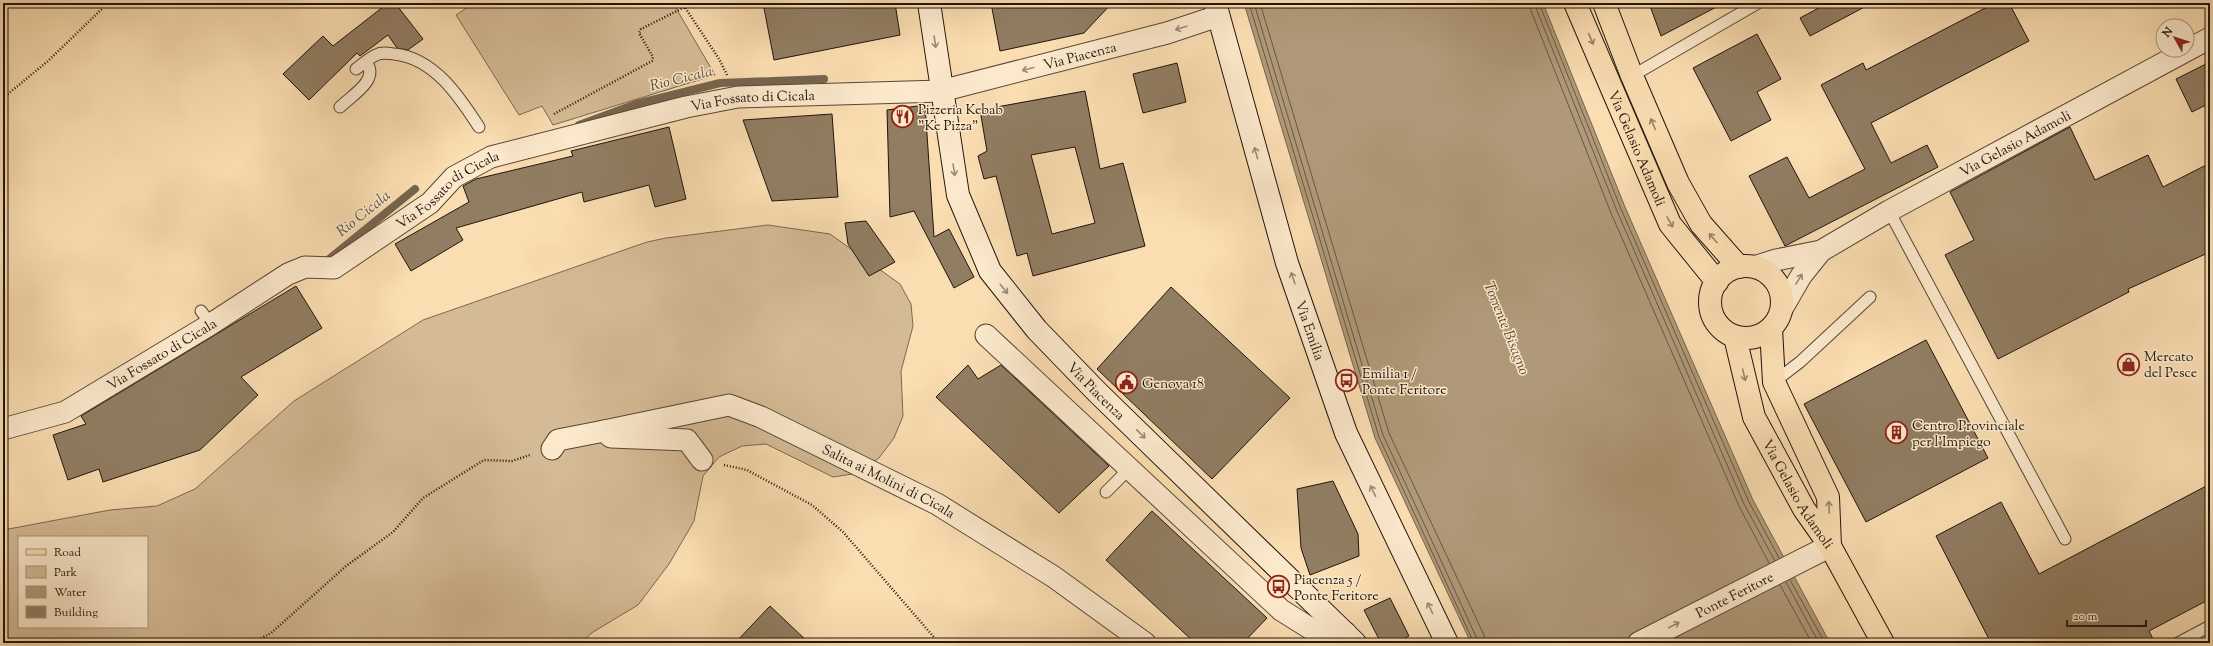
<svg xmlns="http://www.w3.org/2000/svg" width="2213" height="646" font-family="'Sorts Mill Goudy',serif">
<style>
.green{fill:#d5bb95;stroke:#7a6851;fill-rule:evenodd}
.water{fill:#b09979;stroke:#76644e}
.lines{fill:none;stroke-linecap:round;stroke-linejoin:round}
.shore{stroke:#685743;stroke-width:1}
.stream{stroke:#76644e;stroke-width:8}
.building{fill:#917d62;stroke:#20150d;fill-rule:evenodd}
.service-casing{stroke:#564736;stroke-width:13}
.minor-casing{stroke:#564736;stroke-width:23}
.tertiary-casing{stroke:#564736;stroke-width:24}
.secondary-casing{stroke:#20150d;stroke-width:24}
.primary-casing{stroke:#20150d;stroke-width:24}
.path{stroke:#20150d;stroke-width:2.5;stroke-dasharray:1 2;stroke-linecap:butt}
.service{stroke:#fce9cc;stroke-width:11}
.minor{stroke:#fce9cc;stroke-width:21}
.tertiary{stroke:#fce9cc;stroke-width:22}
.secondary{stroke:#fce9cc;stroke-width:22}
.primary{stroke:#faddb1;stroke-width:22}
.oneway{stroke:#998a76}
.oneway2{stroke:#988367}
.labels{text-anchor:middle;stroke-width:3;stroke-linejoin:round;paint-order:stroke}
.street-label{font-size:14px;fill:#20150d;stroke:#fce9cc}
.poi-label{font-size:14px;fill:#20150d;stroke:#fce9cc;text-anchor:start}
.water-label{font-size:15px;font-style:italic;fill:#5a4a38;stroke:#fce9cc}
</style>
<rect width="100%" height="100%" fill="#faddb1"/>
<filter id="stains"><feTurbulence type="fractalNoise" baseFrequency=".005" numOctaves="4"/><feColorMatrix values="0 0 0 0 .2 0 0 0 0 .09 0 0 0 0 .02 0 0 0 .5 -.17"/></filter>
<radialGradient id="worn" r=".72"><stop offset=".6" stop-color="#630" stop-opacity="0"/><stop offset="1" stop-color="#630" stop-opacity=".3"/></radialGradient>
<!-- green -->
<g class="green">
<polygon points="474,3 673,3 715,75 553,125 542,106 519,115 456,15"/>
<path d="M768,225L830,234L900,284L911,304L913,326L901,371L903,416L894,438L879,458L859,473L833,477L766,444L742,446L719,457L703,476L694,521L669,564L638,605L593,632L580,643H3V530L110,510L157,506L195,489L294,401L423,320L647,242L666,238ZM19,537H147V627H19Z"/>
</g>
<!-- water -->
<polygon class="water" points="1244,3 1543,3 1625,207 1753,500 1830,643 1471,643 1375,438"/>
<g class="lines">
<!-- shore -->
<g class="shore">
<polyline points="1249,3 1379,437 1474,643"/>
<polyline points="1254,3 1383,435 1479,643"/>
<polyline points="1260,3 1389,433 1484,635 1485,643"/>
<polyline points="1528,3 1611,213 1739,506 1769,563"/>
<polyline points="1534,3 1617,211 1744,504 1775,561"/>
<polyline points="1539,3 1621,209 1749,502 1779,558"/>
<polyline points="1790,580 1825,643"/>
<polyline points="1786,582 1819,643"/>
<polyline points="1780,585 1812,643"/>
</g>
<!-- stream -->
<g class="stream">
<polyline points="579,125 636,104 720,83 824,79"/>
<polyline points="329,259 415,189"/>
</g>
</g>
<!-- building -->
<g class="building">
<polygon points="388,3 395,3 423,39 408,50 397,48 388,35 360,56 357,53 309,100 283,74 323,36 333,46"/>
<polygon points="763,3 895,3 900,35 774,60"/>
<polygon points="991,3 1112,3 1084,33 1000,51"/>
<polygon points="1649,3 1724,3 1661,36"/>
<polygon points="1828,3 1872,3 1810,36 1800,18"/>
<polygon points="1995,3 2009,3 2029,41 1871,123 1891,163 1927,145 1938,167 1785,246 1749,176 1787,157 1809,198 1865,169 1821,85 1863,63 1866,70"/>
<polygon points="1757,34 1781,79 1757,92 1771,120 1731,141 1693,68"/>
<polygon points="2210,62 2210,103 2192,112 2176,79"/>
<polygon points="1177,63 1186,102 1143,113 1133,74"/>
<path d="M1085,91L1100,169L1123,163L1145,246L1033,276L1027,253L1017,256L996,176L984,179L978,156L987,151L980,110ZM1075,147L1095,223L1052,234L1031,155Z"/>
<polygon points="925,105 934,237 949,229 974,277 954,288 914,211 890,217 887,110"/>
<polygon points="832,114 838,197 772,201 743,120"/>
<polygon points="669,127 686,199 655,207 649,185 584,202 582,192 456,228 463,240 411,271 395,244 469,202 463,186 476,179 573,156 571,151"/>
<polygon points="2070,127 2095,180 2148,155 2163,187 2210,163 2210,252 2128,289 2129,292 1998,359 1945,255 1974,240 1950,192"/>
<polygon points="866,221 895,262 869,276 848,244 845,223"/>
<polygon points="296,286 322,328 241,377 258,395 200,450 103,482 99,469 68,480 53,435 86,424 81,416"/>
<polygon points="1171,287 1290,398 1212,479 1097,369"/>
<polygon points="1926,340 1988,458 1866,522 1804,404"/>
<polygon points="968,365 978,379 1001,365 1109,466 1059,513 936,397"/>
<polygon points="1333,481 1358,534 1359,556 1310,575 1301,548 1297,489"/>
<polygon points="2210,484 2210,599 2149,631 2155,643 1991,643 1936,536 2001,502 2039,574"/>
<polygon points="1152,511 1267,618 1243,643 1195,643 1106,560"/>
<polygon points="1390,598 1409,636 1394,643 1381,643 1364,610"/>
<polygon points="770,606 809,643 735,643"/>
</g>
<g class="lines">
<defs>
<g id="service">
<path d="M356,69C362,65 369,58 376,55C381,52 387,53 394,54C434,58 459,96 479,127"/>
<polyline points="1632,76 1758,3"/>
<path d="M340,107C352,95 380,80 366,62"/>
<polyline points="1889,211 2065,539"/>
<polyline points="201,311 211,324"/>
<polyline points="1774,382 1800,362 1870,297"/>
<polyline points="1106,492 1129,469"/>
<polyline points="2178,643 2210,626"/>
</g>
<g id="minor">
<path id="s1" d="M1754,267L1776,260L1821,251L1889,211L2210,38"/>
<polyline points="1782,309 1801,276 1821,251"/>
<polyline points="986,335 1281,610 1316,632 1346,633"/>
<path id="s2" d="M3,429L65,412L211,324L288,274L305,267L334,268L430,203L454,177L491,157L686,107L738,97L941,91L1167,33L1218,16"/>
<polyline points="552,449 558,440 604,431"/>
<path id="s3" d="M702,460L687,440L611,437L604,431L729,405L761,417L937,504L1054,577L1145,643"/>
</g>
<g id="tertiary">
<path id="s4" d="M1639,643L1830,546"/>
</g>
<g id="secondary">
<path id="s5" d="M929,3L958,195L990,271L1037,330L1097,392L1355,643"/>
<path id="s6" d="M1215,3L1287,263L1346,433L1447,643"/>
</g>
<g id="primary">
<path id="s7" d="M1575,3L1670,224L1717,282"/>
<polyline points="1604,3 1632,76 1678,183 1701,224 1739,267"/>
<circle cx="1746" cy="302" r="36"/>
<polyline points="1771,329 1774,382 1828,497 1830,546"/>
<path id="s8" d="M1735,337L1754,417L1804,509L1830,546L1883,643"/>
</g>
</defs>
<!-- service casing -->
<use href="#service" class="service-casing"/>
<!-- minor casing -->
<use href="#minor" class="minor-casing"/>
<!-- tertiary casing -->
<use href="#tertiary" class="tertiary-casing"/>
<!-- secondary casing -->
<use href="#secondary" class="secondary-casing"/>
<!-- primary casing -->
<use href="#primary" class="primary-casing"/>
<!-- path -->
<g class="path">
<polyline points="682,3 719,59 727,75"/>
<polyline points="3,98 48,61 108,3"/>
<polyline points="554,114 652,61 653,57 639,33 641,29 685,7"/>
<polyline points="724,465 747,470 812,505 843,532 939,643"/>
<polyline points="253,643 271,633 346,566 393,532 423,498 484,460 512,461 530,455"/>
</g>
<!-- service -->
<use href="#service" class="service"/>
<!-- minor -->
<use href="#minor" class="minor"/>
<!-- tertiary -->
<use href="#tertiary" class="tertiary"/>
<!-- secondary -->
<use href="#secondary" class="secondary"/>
<!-- primary -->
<use href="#primary" class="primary"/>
</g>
<!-- one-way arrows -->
<defs><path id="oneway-shaft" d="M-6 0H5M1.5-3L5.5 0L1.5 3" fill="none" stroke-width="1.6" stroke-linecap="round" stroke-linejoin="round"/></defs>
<g class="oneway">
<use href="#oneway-shaft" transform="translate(1181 28) rotate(162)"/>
<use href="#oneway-shaft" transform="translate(935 42) rotate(82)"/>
<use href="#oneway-shaft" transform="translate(1028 69) rotate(165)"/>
<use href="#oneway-shaft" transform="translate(1256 153) rotate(-106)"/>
<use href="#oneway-shaft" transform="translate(954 170) rotate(81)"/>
<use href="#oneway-shaft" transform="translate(1293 278) rotate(-109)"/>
<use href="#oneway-shaft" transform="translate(1799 279) rotate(-58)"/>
<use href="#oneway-shaft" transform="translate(1004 289) rotate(51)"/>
<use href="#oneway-shaft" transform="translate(1141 434) rotate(44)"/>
<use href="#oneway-shaft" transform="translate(1373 491) rotate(-116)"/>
<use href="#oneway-shaft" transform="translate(1430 608) rotate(-116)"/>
<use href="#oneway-shaft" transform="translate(1674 625) rotate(-27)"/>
</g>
<g class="oneway2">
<use href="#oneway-shaft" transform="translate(1591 39) rotate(67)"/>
<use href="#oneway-shaft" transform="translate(1653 124) rotate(-113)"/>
<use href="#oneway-shaft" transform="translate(1670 222) rotate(60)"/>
<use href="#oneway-shaft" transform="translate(1713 238) rotate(-131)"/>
<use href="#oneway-shaft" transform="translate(1744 375) rotate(77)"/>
<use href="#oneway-shaft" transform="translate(1829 507) rotate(-92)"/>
</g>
<!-- icons -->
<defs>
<symbol id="restaurant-ring" viewBox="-11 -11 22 22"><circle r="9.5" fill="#fce9cc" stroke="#8f2418" stroke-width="1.5"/><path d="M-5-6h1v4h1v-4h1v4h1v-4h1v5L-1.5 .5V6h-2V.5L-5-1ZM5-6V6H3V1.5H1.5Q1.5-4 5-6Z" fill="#8f2418"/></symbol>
<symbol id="shop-ring" viewBox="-11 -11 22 22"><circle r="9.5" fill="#fce9cc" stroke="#8f2418" stroke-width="1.5"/><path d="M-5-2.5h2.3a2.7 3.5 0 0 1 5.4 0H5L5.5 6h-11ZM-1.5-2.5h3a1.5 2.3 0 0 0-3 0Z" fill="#8f2418"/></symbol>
<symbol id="bus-ring" viewBox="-11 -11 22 22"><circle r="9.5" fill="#fce9cc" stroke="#8f2418" stroke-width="1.5"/><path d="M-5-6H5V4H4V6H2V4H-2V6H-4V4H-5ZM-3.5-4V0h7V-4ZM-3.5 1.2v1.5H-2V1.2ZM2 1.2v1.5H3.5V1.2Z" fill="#8f2418"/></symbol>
<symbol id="civic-ring" viewBox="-11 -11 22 22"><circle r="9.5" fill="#fce9cc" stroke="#8f2418" stroke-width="1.5"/><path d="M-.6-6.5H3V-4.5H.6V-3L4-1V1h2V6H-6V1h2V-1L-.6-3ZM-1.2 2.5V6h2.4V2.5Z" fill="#8f2418"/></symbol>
<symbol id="building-ring" viewBox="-11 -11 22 22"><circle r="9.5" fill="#fce9cc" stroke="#8f2418" stroke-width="1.5"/><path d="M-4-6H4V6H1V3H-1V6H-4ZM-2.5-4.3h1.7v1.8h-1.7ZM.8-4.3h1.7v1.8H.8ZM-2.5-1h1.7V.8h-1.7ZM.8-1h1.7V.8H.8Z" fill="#8f2418"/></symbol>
</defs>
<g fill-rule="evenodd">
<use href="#restaurant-ring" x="890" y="104" width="25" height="25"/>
<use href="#shop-ring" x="2116" y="352" width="25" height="25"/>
<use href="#bus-ring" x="1334" y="368" width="25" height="25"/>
<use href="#civic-ring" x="1114" y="370" width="25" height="25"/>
<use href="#building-ring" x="1884" y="420" width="25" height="25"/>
<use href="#bus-ring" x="1266" y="574" width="25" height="25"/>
</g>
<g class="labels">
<!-- street labels -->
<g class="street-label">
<text dy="5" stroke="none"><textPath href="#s2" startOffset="1168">Via Piacenza</textPath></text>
<text dy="5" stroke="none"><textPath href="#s2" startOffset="836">Via Fossato di Cicala</textPath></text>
<text dy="5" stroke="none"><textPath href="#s1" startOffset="291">Via Gelasio Adamoli</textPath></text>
<text dy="5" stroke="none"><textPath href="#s7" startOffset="158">Via Gelasio Adamoli</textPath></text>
<text dy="5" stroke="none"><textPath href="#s2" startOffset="513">Via Fossato di Cicala</textPath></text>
<text dy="5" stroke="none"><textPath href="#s6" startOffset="341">Via Emilia</textPath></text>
<text dy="5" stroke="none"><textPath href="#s2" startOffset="177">Via Fossato di Cicala</textPath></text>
<text dy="5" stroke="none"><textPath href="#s5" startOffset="437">Via Piacenza</textPath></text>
<text dy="5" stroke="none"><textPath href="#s3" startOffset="415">Salita ai Molini di Cicala</textPath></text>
<text dy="5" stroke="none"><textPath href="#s8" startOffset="171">Via Gelasio Adamoli</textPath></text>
<text dy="5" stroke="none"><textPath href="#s4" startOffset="107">Ponte Feritore</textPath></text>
</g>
<!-- poi labels -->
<g class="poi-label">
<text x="918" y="114">Pizzeria Kebab<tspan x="918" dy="16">"Ke Pizza"</tspan></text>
<text x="2144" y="361">Mercato<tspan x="2144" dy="16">del Pesce</tspan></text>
<text x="1362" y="378">Emilia 1 /<tspan x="1362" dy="16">Ponte Feritore</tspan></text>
<text x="1142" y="388">Genova 18</text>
<text x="1912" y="430">Centro Provinciale<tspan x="1912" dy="16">per l'Impiego</tspan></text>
<text x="1294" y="584">Piacenza 5 /<tspan x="1294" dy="16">Ponte Feritore</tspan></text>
</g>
<!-- water labels -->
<g class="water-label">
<text transform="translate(681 78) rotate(-14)" y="5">Rio Cicala</text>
<text transform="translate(363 213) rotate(-39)" y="5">Rio Cicala</text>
<text transform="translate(1507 328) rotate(68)" y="5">Torrente Bisagno</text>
</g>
</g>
<!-- margin -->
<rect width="2213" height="646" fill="none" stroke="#faddb1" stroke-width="16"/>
<rect x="4" y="4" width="2205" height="638" fill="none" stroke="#20150d" stroke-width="2"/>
<rect x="8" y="8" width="2197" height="630" fill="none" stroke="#20150d"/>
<!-- legend -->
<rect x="18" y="536" width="130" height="92" fill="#fce9cc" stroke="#a49480"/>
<rect x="26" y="549" width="20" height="6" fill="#faddb1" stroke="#a49480"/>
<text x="54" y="556" font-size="12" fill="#20150d">Road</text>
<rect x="26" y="566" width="20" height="12" fill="#d5bb95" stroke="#a49480"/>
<text x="54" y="576" font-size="12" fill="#20150d">Park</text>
<rect x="26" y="586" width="20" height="12" fill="#b09979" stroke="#a49480"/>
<text x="54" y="596" font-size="12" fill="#20150d">Water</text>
<rect x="26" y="606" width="20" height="12" fill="#917d62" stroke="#a49480"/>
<text x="54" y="616" font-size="12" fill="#20150d">Building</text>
<!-- north arrow -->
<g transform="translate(2175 38) rotate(309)"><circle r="19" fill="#fce9cc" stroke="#a49480"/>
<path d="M0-3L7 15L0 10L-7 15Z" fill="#8f2418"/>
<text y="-6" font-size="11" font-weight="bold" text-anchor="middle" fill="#20150d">N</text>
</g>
<!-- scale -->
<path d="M2067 620v6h79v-6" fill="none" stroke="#20150d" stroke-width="2"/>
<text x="2073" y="620" font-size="12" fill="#20150d" stroke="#fce9cc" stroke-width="3" paint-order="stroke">20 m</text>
<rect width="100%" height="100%" filter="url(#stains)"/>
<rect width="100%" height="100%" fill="url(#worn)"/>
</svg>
